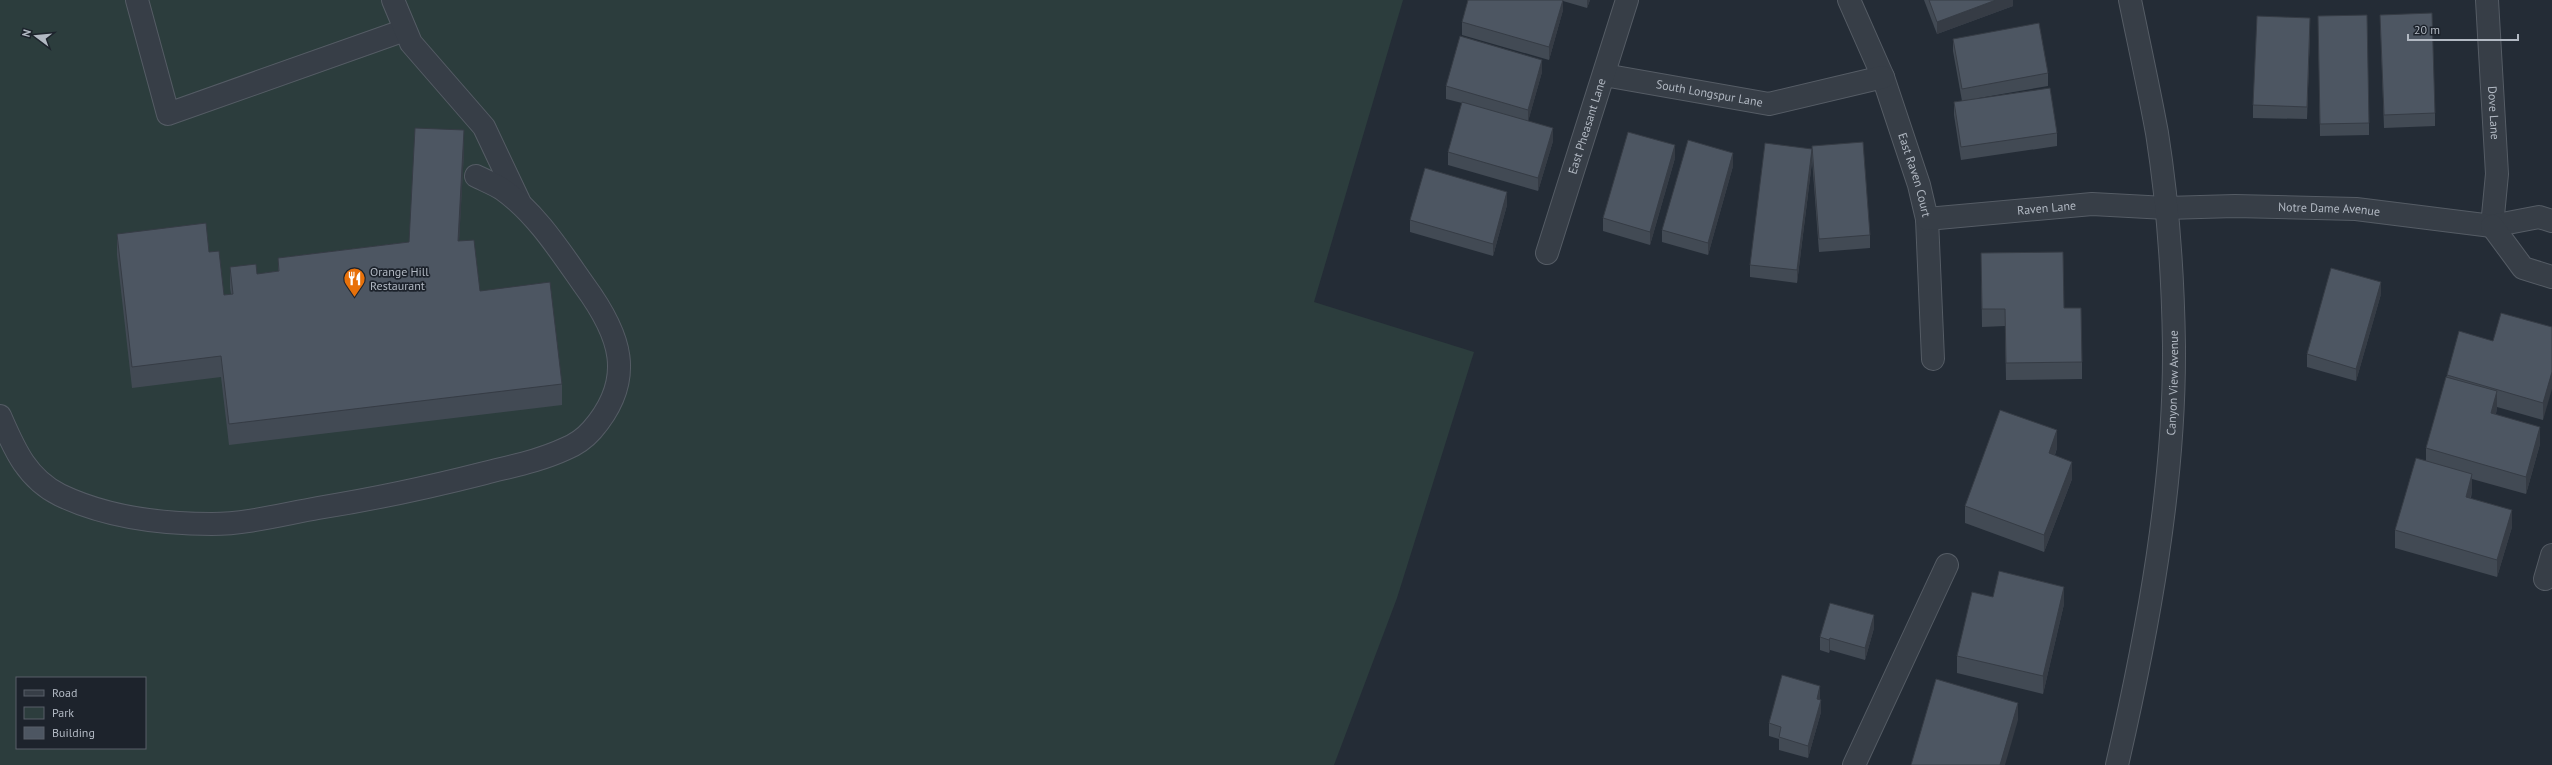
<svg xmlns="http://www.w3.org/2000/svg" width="2552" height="765" font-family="'PT Sans',sans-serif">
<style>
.green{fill:#2c3d3d;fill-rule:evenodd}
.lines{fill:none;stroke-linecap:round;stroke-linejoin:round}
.minor-casing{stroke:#555c65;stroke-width:24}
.minor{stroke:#373e47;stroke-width:22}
.wall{fill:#424a54}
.shaded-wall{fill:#363c45}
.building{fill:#4d5662;stroke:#363c45}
.labels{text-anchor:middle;stroke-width:3.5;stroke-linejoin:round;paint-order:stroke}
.street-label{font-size:12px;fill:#b2b9c3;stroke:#1d232c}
.poi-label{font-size:12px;fill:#b2b9c3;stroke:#1d232c;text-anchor:start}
</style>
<rect width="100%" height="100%" fill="#242c36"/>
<!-- green -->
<path class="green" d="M0,0H1403L1314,302L1474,352L1397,598L1334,765H0ZM17,678H145V748H17Z"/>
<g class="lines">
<defs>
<g id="minor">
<polyline points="137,0 168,114 405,30"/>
<polyline points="393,0 411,43 484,127 519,201"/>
<path id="s1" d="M1849,0L1883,77L1919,185L1927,219L1933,359"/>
<path id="s2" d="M2487,0L2497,174L2492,226"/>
<path id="s3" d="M1604,75L1769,104L1883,77"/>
<path id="s4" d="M1927,219L2092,204L2166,208L2235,206L2356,209L2492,226L2539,217L2552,221"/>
<polyline points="2492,226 2523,268 2552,277"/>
<path id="s5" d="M1547,253L1627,0"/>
<path d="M0,416C14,448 26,478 60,495C106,517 161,524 212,524C247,524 284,514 318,508C375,499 430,487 485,473C512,466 539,461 565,449C575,445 585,438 592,430C637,378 620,334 584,285C560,251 536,213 502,189C494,184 484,180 476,176"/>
<polyline points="2545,579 2552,555"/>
<polyline points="1854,765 1947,565"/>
<path id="s6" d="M2117,765C2148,630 2175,485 2174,346C2173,276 2168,203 2157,133C2149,89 2139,44 2130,0"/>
</g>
</defs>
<!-- minor casing -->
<use href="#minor" class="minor-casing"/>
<!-- minor -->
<use href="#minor" class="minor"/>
</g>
<!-- wall -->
<g class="wall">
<polygon points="1468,0 1590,0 1587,8 1563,1 1563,10 1549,60 1462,35 1462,22"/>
<polygon points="1924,0 2013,0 2013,6 1937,34"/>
<polygon points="2380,15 2435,113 2435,126 2384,128"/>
<polygon points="2318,16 2369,123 2369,135 2320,136"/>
<polygon points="2310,30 2307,119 2253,118 2253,105"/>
<polygon points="1953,39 2048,73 2048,86 1979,98 2057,133 2057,146 1961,160 1954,115 1954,102 1962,101 1953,51"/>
<polygon points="1542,72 1528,121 1553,141 1538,191 1448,165 1448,152 1462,103 1446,99 1446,86"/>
<polygon points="1812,146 1870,235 1870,248 1819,252 1812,159"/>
<polygon points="464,151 459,241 480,291 562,384 562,405 229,445 221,377 132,388 117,255 117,234 209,252 224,295 231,294 230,288 230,267 257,274 278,271 278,258 409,242"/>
<polygon points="1675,158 1650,245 1603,231 1603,218"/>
<polygon points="1812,162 1797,283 1750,277 1750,265"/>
<polygon points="1733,166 1708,255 1662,242 1662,230"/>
<polygon points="1507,205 1493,256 1410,232 1410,220"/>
<polygon points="1981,253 2064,308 2082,362 2082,379 2006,380 2005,326 1982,327"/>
<polygon points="2381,294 2356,381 2307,367 2307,354"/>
<polygon points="2552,327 2543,420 2497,407 2496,414 2540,444 2526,494 2472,479 2472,491 2471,498 2512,527 2497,577 2395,548 2395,530 2426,461 2426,448 2447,375 2493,341"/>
<polygon points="2057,448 2055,455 2072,479 2044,552 1965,523 1965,506"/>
<polygon points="1993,597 2064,604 2043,694 1957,673 1957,656"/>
<polygon points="1874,628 1865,660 1830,650 1829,653 1820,650 1820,637"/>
<polygon points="1820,698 1821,712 1808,758 1779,750 1779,739 1769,736 1769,723"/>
</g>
<!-- shaded-wall -->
<g class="shaded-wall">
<polygon points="1563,0 1563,10 1549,60 1549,47"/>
<polygon points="1587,0 1590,0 1587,8"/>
<polygon points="1996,0 2013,0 2013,6 1937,34 1937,22"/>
<polygon points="2310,18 2310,30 2307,119 2307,107"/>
<polygon points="1542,60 1542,72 1528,122 1528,110"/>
<polygon points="1553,128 1553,141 1538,191 1538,178"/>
<polygon points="464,130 464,151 458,263 458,241"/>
<polygon points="1675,145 1675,158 1650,245 1650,232"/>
<polygon points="1812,149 1812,162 1797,283 1797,270"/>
<polygon points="1733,153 1733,166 1708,255 1708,243"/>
<polygon points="1507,192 1507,205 1493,256 1493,244"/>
<polygon points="2381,282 2381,294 2356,381 2356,369"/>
<polygon points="2552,372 2552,389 2543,420 2543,403"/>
<polygon points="2497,391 2497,409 2491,430 2491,413"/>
<polygon points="2540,427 2540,444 2526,494 2526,477"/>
<polygon points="2057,430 2057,448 2049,470 2049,453"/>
<polygon points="2072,462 2072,479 2044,552 2044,535"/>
<polygon points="2472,474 2472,491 2466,514 2466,497"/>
<polygon points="2512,510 2512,527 2497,577 2497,560"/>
<polygon points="2064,587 2064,604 2043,694 2043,676"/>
<polygon points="1874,615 1874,628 1865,660 1865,648"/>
<polygon points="1830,638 1830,650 1829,653 1829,640"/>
<polygon points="1820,686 1820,698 1817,711 1817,699"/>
<polygon points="1821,700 1821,712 1808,758 1808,746"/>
<polygon points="2018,703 2018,720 2005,765 2000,765"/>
</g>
<!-- building -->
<g class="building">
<polygon points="1468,0 1563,0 1549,47 1462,22"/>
<polygon points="1929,0 1996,0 1937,22"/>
<polygon points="2432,13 2435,113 2384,115 2380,15"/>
<polygon points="2367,15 2369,123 2320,124 2318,16"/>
<polygon points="2257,16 2310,18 2307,107 2253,105"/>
<polygon points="2039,23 2048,73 1962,89 1953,39"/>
<polygon points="1460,36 1542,60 1528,110 1446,86"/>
<polygon points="2050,88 2057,133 1961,147 1954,102"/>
<polygon points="1462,102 1553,128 1538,178 1448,152"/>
<polygon points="415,128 464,130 458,241 474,240 480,291 550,282 562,384 229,424 221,356 132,367 117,234 206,223 209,252 219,251 224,295 233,294 230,267 256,264 257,274 279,271 278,258 409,242"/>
<polygon points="1628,132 1675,145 1650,232 1603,218"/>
<polygon points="1688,140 1733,153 1708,243 1662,230"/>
<polygon points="1863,142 1870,235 1819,239 1812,146"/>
<polygon points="1765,143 1812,149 1797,270 1750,265"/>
<polygon points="1425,168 1507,192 1493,244 1410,220"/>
<polygon points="2063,252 2064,308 2081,308 2082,362 2006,363 2005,309 1982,309 1981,253"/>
<polygon points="2331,268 2381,282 2356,369 2307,354"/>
<polygon points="2501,313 2552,327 2552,372 2543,403 2447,375 2459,331 2493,341"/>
<polygon points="2446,377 2497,391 2491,413 2540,427 2526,477 2426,448"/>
<polygon points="2000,410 2057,430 2049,453 2072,462 2044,535 1965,506"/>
<polygon points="2416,458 2472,474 2466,497 2512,510 2497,560 2395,530"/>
<polygon points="1999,571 2064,587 2043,676 1957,656 1972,592 1993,597"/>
<polygon points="1830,603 1874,615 1865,648 1830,638 1829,640 1820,637"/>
<polygon points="1782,675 1820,686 1817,699 1821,700 1808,746 1779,737 1781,727 1769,723"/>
<polygon points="1936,679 2018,703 2000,765 1911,765"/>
</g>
<!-- icons -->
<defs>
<symbol id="restaurant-pin" viewBox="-11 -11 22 30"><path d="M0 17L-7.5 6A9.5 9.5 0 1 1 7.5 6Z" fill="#e8710a" stroke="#1d232c"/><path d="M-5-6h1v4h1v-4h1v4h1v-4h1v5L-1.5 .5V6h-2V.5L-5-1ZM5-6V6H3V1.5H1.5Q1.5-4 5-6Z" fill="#fff"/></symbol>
</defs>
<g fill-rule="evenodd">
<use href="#restaurant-pin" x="342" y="266" width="25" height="34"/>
</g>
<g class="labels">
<!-- street labels -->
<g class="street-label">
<text dy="4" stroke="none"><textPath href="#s3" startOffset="107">South Longspur Lane</textPath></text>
<text dy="4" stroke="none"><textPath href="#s2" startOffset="113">Dove Lane</textPath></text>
<text dy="4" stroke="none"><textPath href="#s5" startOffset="133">East Pheasant Lane</textPath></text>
<text dy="4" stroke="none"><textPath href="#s1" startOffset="187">East Raven Court</textPath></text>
<text dy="4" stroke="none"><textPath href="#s4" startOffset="120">Raven Lane</textPath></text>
<text dy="4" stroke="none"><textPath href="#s4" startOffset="403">Notre Dame Avenue</textPath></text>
<text dy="4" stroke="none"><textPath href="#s6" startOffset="387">Canyon View Avenue</textPath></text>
</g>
<!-- poi labels -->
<g class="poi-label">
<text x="370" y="276">Orange Hill<tspan x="370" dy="14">Restaurant</tspan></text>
</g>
</g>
<!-- legend -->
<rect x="16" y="677" width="130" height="72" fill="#1d232c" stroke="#595f68"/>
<rect x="24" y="690" width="20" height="6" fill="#373e47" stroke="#595f68"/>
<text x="52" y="697" font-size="12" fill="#b2b9c3">Road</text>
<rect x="24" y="707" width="20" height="12" fill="#2c3d3d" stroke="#595f68"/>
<text x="52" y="717" font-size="12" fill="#b2b9c3">Park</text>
<rect x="24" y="727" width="20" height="12" fill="#4d5662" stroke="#595f68"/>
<text x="52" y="737" font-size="12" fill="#b2b9c3">Building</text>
<!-- north arrow -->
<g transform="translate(36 36) rotate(286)" stroke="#1d232c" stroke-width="3" paint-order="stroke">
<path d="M0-3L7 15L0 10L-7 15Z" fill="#b2b9c3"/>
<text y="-6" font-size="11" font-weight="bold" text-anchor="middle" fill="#b2b9c3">N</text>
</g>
<!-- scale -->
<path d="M2408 34v6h110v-6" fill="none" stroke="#b2b9c3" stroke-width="2"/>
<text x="2414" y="34" font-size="12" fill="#b2b9c3" stroke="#1d232c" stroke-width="3" paint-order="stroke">20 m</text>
</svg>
